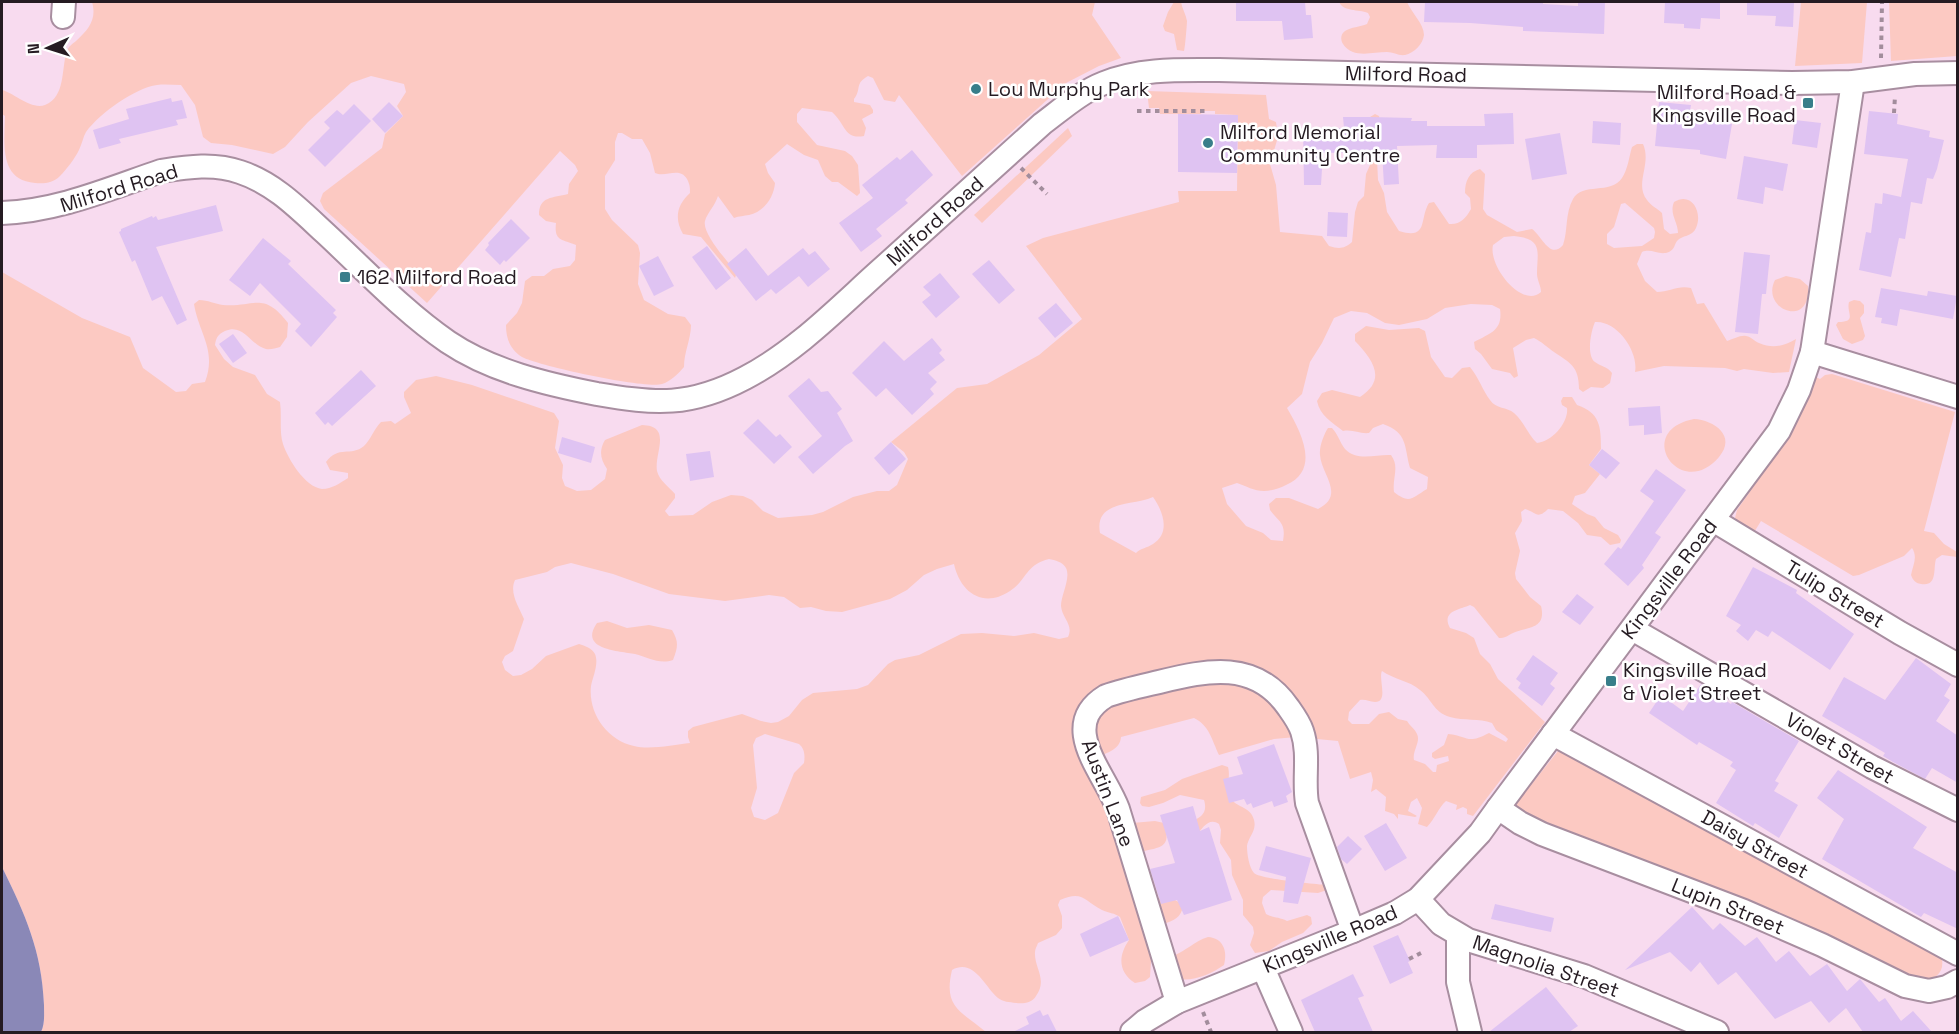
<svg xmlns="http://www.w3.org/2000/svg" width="1959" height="1034" font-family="'Space Grotesk',sans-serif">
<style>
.green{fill:#fcc9c2;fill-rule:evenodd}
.water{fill:#8a88b7}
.building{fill:#dfc3f2}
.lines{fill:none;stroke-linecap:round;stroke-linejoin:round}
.minor-casing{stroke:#a88ea0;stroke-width:26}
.path{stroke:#a28d9c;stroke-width:4;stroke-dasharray:4.5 4.5;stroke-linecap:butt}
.minor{stroke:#fff;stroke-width:22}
.poi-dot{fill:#387e8a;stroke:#fff;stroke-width:2}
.labels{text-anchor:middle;stroke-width:5;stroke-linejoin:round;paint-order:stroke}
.street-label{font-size:20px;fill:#251b22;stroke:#fff}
.poi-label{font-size:20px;fill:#251b22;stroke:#fff;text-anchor:start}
</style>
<rect width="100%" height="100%" fill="#f8dbef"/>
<!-- green -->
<g class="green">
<path d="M92,2H1095L1092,15L1121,58L1099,66L1066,83L962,176L899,95L895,102L884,100L873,78L868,76C854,84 862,89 854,99V102L870,105L873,110V113L862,119L866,128L864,136C844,140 845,123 832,112L802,108L797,114V122L817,145L845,151L852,156L858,165L860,193L857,196L838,182H832L825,176L818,160L804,155L787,144L765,164L768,173L775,183C774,197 764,212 749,215C744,216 739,216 734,218L718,196C715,206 707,213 705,221C702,233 726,260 734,269L736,275L735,278L701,237L683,234C674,218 677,205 690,193C690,187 690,185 687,179C679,166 666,178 655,173L650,153L642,139H632L622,133H618L615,142V160L605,176V209L612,220L638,245L640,253L638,284L644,300L668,314L685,317L691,325C691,339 684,352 684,367C679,373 670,382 662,384C645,389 539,366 522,357C510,349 506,339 506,325L517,313L522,303L525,281L532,276H544L553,269L570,266L575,260L576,245C561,239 554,241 556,223L546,221L539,215C539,196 553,198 568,194L569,184L578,171L575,165L560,151L427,303L324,209L320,201L323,193L382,148L385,134L403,116L397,106L406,92L404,84L371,76L351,83L308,122L285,147L273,154L232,145L211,143L203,137L195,105L181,85C173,85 165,84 157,85C135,88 100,113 86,132C83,137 82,144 79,150C75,158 67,169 60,176C53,183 44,184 35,183C0,180 4,147 5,116L2,114V90C14,93 31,110 45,105C66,97 61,68 67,51C68,47 72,44 76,41C89,29 97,19 92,2Z"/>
<path d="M1174,2H1181C1182,8 1186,15 1187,21C1187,24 1185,49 1184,51L1177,50L1174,34L1165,31L1163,26L1168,12Z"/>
<path d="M1339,2H1407C1411,12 1424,24 1424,35C1423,44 1414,53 1405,55C1399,56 1393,52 1387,52C1372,52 1353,59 1343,44C1340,39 1341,34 1345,31C1351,27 1360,27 1367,24L1370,17L1368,13C1358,9 1344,12 1339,2Z"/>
<polygon points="1801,2 1867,2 1862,63 1795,66"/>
<polygon points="1889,2 1957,2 1957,56 1891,61"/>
<path d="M1147,91L1266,95L1269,119L1276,122L1278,137L1270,164L1276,185L1280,232L1322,236L1329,246C1339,249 1344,249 1352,242L1355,212L1358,202L1364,196L1366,174L1370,165V117L1375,114L1379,116L1380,121L1377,159L1378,180L1384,193L1387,212L1399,231C1429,240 1419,219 1429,203L1434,202L1449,224C1460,225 1466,218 1471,209L1470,198L1465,193C1465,181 1469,172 1480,169L1485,174L1483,209L1487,215L1517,232L1532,229C1542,236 1550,260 1563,245C1568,231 1565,213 1573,199C1582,182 1611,195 1622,178C1628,169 1629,157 1632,147L1637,144H1643C1652,164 1634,184 1647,200C1651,206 1657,208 1662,213L1664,229L1670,234L1678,233C1678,222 1669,214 1674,202C1692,191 1703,213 1696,228C1692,237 1682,235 1677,241C1674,245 1675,249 1669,252C1659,256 1652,248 1642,252L1637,264L1645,281L1657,292C1669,292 1678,285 1691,288L1697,304L1704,303L1727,341C1734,339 1740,335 1746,336C1752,337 1754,341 1759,343C1773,349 1784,346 1796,339L1789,372L1773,373L1744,369L1737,371L1725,368L1664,366L1635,372C1639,352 1617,320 1595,322C1591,331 1586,355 1595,362C1601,367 1607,366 1612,373L1610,383L1603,388L1591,387L1583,392L1579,389C1579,366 1570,363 1554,352C1547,347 1542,342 1534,338L1526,340L1513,348L1518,376L1514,378L1510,373L1492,369L1481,354L1475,349L1474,342C1491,333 1503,330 1500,309L1492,305L1471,304L1445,308L1427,319L1399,325L1385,323L1367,313L1351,311L1334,318L1322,343L1310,362L1302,394L1287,408C1301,432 1321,470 1286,485C1280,488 1272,491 1264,491C1254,491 1246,486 1237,483L1222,488L1227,504L1246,526L1263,533L1271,540L1283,541C1286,523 1280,523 1270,510L1269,504L1276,498H1289L1318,509C1346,495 1321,474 1320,455C1319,447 1324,434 1328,428H1332C1338,434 1340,443 1345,449C1357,462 1377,454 1391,455C1400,467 1392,478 1394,492C1410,505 1413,497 1427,489L1428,477L1410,468C1404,446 1408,433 1383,424L1373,428L1369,433C1359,434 1353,429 1343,431C1332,422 1320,416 1317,401L1322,393L1332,390L1360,397C1388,379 1372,359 1355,341V334L1366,326L1389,330L1419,328L1425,331L1431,357L1445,377L1452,378L1462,368L1470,367C1479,378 1482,389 1490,400C1496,409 1507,407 1514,413C1523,420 1528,435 1537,443C1552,442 1569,422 1567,408L1562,405L1561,401L1563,397H1572L1577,405C1600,413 1601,426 1601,449L1589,465L1600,474L1585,493L1575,496L1572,504L1587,514L1595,517L1604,528L1618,535L1621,540L1620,543L1610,545L1601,537L1587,535L1578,523L1563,511L1548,509C1537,520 1536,512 1525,509L1521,512L1522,521L1515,533L1520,551L1515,573L1516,579L1530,597L1541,606C1547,630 1526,627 1513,633C1507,636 1505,638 1499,638L1474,607L1470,605C1459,610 1441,611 1450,628L1466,633L1474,638L1480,654L1490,664L1498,679L1545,722L1473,816L1467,814V809L1463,807L1456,810L1457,805L1446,801C1438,808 1435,819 1427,827L1418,824L1422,808L1417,798L1411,802L1408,811L1417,816L1415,817L1398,814V819L1394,814L1385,811L1386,797L1376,789L1371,792L1373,780L1371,772L1350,779L1338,741L1296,737L1274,739L1219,755C1212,740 1209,725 1194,718L1121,737C1120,750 1107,752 1097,758L1104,793L1148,945L1151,961L1150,977L1145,981L1135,983C1118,972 1118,956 1129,940L1120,917C1115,913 1108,913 1102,910C1084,901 1083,890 1060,900L1058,905L1062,916V928L1056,935L1038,943C1037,946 1035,949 1035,952C1034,968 1048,979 1036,996C1032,1003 1023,1004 1016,1003C1009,1002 1003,1002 998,998C984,986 974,958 952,970C943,1008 961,1011 986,1032H41C45,1024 44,1014 44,1005C42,951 25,914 2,867V272L82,318L130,337L143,368L176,392L186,391L192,384L205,382C217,350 199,334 194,304L199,300C208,300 215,304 223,305C253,308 263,290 288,323L287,337L280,347C276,348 270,350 266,349C250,345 244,323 225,331C218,334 216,338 215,345L224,359L233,367L255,375L267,394L280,402C282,416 279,431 283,444C288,459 305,487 322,489C332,489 340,483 348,478V473L330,470L326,462C338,445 351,457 364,446C371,439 374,429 381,422L391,421L395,424L411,413L404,397V392L416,380L436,376L472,385L554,413L559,421L555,448L563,465L562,478L565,486L577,491L591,490L605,479L607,469C600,459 599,450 605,440L642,425C673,426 654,453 657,471C659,480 669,487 675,494V498L665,511L669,516L693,515L712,502L731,495L743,496L752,500L763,511L778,518L812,515L823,512L853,497L877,491H889L897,485L908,459L904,452L891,442L957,388L987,384L1039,355L1082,319L1026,246L1043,238L1179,202L1178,191H1237L1238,115L1215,114V111H1202L1201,114H1160L1159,108H1149ZM1625,203L1654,228L1655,232L1654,238L1642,246L1614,248L1607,244V234L1614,227L1621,204ZM1514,236C1544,239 1537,252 1537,274C1537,280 1541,286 1541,292C1522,309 1488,266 1493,245L1504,237ZM1153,497C1163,511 1171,533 1153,544C1147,548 1141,548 1136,553L1100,533C1094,500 1133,506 1153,497ZM1049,559C1055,560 1063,562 1066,568C1071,578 1061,595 1061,606C1062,618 1074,625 1068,637L1059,639L1034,633L1014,636L982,633L961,634L919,655L895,660L888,664L868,685L857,689L813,693L802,700L789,716L778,722L771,723L761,721L742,714L693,727L688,731V737L690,743C674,745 649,750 634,746C607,740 588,713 591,686C593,676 599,664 595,654C592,648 585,646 579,644L546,656L532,669L521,675L513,676L505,670L502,662L505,656L513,651L524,619C519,607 509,593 515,580L547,572L555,567L571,563L613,574L669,594L725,601L769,595L784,597L800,608L811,607L826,611L842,612L890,599L907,590L924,575L937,569L954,564C960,592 983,609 1010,591C1027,580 1025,565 1049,559ZM1382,671C1393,679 1410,681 1420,690C1432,699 1433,712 1450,717C1464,721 1479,718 1492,723L1496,730L1505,736L1508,739L1506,742L1489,733C1466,745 1469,736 1448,734L1444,745L1432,753V757L1435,759L1448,756L1449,761L1437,765L1436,772H1433L1425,764L1414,760C1412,751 1421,742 1417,734C1415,729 1410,726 1407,721L1398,719L1389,712L1379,714L1369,724H1352L1348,720L1349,712L1360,700C1366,699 1369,702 1375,702C1389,702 1378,679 1382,671ZM765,734L799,744C805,749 805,756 804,763L794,773L778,813L765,820L754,817L751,808L757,788L753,745L756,738Z"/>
<polygon points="1068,128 1072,136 982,223 974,215"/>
<path d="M1786,276L1800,279L1808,286C1811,330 1760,309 1775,280Z"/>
<path d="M1854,300L1860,301L1864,305V313L1860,318L1865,336L1863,340L1852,344L1843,339L1836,325L1838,322C1858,322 1846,313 1849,302Z"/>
<path d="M1832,374L1955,412L1924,531L1934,533L1944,544L1957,552V557L1942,555L1936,559C1933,568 1938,587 1921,584C1915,583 1913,580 1911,575C1913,565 1918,557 1912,548L1904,556L1859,575L1853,576L1761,521L1753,534L1735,518L1737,510L1788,437L1800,417L1816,377L1820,379L1825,375Z"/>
<path d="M1694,419C1714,420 1737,436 1719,457C1681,502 1632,431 1694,419Z"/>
<path d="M607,621L627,628L649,625L672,630C679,642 678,647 673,660C659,665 648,657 635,654C620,651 578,650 597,623Z"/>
<path d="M1558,751H1562L1941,956C1946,971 1936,979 1923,982L1549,829L1515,805Z"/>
<path d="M1222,765L1228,767C1231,777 1225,789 1231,799C1238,808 1251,807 1254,820C1257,831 1248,837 1247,846C1247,854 1249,867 1254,873C1260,879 1315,884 1326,885L1327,890L1318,893L1271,890L1263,897L1262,903L1266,914C1273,918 1279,917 1287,921L1307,915L1311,917L1312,924L1303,933L1282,942L1269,951L1255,953L1250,945L1254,933L1253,927L1243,915V900L1232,875L1231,860L1220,843L1221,830L1219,824C1209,817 1203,828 1196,835L1191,822C1201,817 1208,813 1204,800L1180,795L1163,803L1149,807L1142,806L1140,803L1141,797L1165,790L1182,779Z"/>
<path d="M1155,821L1164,823C1172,848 1161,847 1140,852L1132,823Z"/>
<path d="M1159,898C1169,898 1176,898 1183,906C1181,918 1174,920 1164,924L1154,901Z"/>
<path d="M1208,937C1223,938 1228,951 1224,965C1213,973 1193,982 1179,979L1172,956C1187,951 1194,941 1208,937Z"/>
</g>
<!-- water -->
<path class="water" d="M2,867C25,914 42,951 44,1005C44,1014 45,1024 41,1032H2Z"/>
<!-- building -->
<g class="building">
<polygon points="1236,2 1305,2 1306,15 1311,15 1313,38 1284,40 1282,21 1236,21"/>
<polygon points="1425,2 1543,2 1543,4 1578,6 1578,2 1605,2 1604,34 1523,31 1523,27 1470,23 1424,22"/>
<polygon points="1665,2 1720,2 1720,19 1701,18 1700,29 1684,28 1684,24 1664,23"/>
<polygon points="1747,2 1794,2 1793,27 1775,26 1776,16 1747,15"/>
<polygon points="171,98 172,102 182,100 187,118 176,120 178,125 119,139 121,143 99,149 93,130 129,119 126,109"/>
<polygon points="389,102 403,116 385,133 372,119"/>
<polygon points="1659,102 1691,105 1689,117 1732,124 1726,159 1700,154 1700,150 1655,146"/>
<polygon points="354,104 371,121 325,167 308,150 330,128 324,122 337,110 343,115"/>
<polygon points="1869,111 1898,114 1897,124 1930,131 1929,137 1944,140 1937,169 1933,179 1927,178 1922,204 1911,202 1905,239 1899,238 1891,277 1859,270 1866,232 1871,233 1875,203 1882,204 1883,193 1901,197 1908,159 1864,154"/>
<polygon points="1513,113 1514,144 1477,145 1477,158 1436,158 1437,145 1397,146 1399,184 1384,185 1382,152 1323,153 1321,185 1304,185 1303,128 1344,128 1343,117 1370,117 1412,118 1411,121 1427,121 1427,126 1485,126 1484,114"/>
<polygon points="1178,114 1238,115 1237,173 1178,172"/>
<polygon points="1795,120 1821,123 1817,148 1792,144"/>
<polygon points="1593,121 1621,123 1620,145 1592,143"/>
<polygon points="1560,133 1567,174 1532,180 1525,139"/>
<polygon points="912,150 933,175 905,200 908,203 876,229 882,236 861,252 839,223 873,198 862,185 897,157 900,160"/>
<polygon points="1744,156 1788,164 1783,191 1765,187 1763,204 1737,199"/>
<polygon points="216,205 223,231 156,247 187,320 177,325 162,296 152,301 135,260 132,262 119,232 121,231 121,229 152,216 153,218 156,216 158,220"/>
<polygon points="1328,212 1348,213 1347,237 1327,236"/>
<polygon points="511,219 530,238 506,262 504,260 500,265 485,250 489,245 488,243"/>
<polygon points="263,238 291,261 288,264 336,310 333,313 337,317 311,347 295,331 301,324 260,283 250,296 229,280"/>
<polygon points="707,246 731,278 716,290 692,257"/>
<polygon points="746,248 768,276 803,248 809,255 815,251 830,269 808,287 799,276 776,294 771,289 756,301 727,264"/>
<polygon points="1744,252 1770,255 1766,294 1762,294 1758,334 1735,332"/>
<polygon points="658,256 674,286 654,296 639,266"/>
<polygon points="989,260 1015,290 999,304 972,274"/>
<polygon points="940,273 960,297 936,318 922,302 931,295 923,287"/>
<polygon points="1881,288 1927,296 1928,291 1957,296 1953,319 1900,309 1897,326 1881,323 1882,318 1875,317"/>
<polygon points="1056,303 1073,323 1055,338 1038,318"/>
<polygon points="233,334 247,353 233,363 219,344"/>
<polygon points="932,338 942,350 939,353 945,360 928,373 937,382 930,389 934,394 912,415 886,388 876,397 852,373 884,341 904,361"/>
<polygon points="361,370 376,386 332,426 328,422 325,425 315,413"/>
<polygon points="809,378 821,392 828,391 842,409 837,413 853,441 845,446 813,474 798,457 822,436 788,396"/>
<polygon points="1660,406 1662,433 1644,435 1644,425 1629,426 1628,408"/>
<polygon points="758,419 776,437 780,434 792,447 774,464 743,433"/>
<polygon points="562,437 595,447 591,463 558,453"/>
<polygon points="891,442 906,459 889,475 874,458"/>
<polygon points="1602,449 1620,463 1606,479 1589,465"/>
<polygon points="710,451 714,477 690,481 686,454"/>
<polygon points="1656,469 1686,490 1655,533 1661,537 1642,565 1644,568 1628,586 1604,564 1618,547 1621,549 1654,501 1640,491"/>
<polygon points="1753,567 1797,590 1796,593 1854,634 1830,670 1772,631 1768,637 1756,630 1748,641 1736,631 1741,625 1726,616"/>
<polygon points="1577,594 1594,607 1580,625 1562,612"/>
<polygon points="1533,655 1558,673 1550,684 1555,688 1542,706 1518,688 1521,683 1516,679"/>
<polygon points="1916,658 1951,684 1944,696 1950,700 1936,721 1958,736 1958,783 1932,768 1925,779 1893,762 1883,756 1885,753 1822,716 1844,677 1885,700"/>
<polygon points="1701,684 1731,704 1732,702 1799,741 1775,781 1779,783 1774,791 1798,805 1779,838 1755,823 1753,826 1716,803 1736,770 1730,766 1733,762 1699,742 1697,745 1649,713 1661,695 1683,711"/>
<polygon points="1274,744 1292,792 1286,796 1288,802 1274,807 1272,801 1253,808 1251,803 1247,805 1244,799 1229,803 1223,779 1243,774 1237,757"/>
<polygon points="1838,770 1927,827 1913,848 1958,873 1958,929 1924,913 1921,917 1822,859 1844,819 1817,798"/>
<polygon points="1193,806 1200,831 1209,827 1232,900 1184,915 1177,900 1161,904 1150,869 1175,863 1160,815"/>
<polygon points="1386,823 1407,858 1385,871 1364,836"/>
<polygon points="1348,836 1362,849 1347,864 1341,859 1337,847"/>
<polygon points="1266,846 1311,858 1298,904 1283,902 1286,877 1259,870"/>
<polygon points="1495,904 1554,918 1551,932 1491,919"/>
<polygon points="1692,907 1713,930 1720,923 1745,946 1757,937 1776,962 1789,951 1810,976 1827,964 1847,991 1860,979 1879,1002 1885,998 1901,1021 1913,1011 1932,1032 1863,1032 1846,1008 1829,1023 1811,1001 1775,1019 1736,972 1718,985 1700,962 1691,972 1670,952 1625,970"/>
<polygon points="1118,916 1129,940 1090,957 1080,934"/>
<polygon points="1398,935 1410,961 1408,962 1413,973 1390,984 1373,946"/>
<polygon points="1353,974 1364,996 1358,998 1373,1032 1315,1032 1301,1000"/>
<polygon points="1546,987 1578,1026 1569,1032 1489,1032"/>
<polygon points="1040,1010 1043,1016 1048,1014 1057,1032 1013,1032 1029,1024 1026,1017"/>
</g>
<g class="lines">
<defs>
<g id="minor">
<polyline points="63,17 64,2"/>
<path d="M2,213C58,211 108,189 161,171C188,167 214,163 240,172C274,183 299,209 325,233C365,270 403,311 448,342C491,371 546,384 597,394C655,404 690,407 745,378C795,352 836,310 877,273C932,223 987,174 1042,124C1062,109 1081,92 1104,83C1141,68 1181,70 1219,70L1792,83L1853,82L1915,74L1958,73"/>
<polyline points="1812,352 1958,397"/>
<polyline points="1713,520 1900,633 1958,665"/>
<polyline points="1632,629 1872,767 1958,810"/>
<polyline points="1553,734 1958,954"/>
<polyline points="1498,808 1520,823 1542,834 1744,911 1822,945 1905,986 1929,991 1947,987 1958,981"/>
<polyline points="1418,899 1441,924 1468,940 1584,976 1717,1032"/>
<polyline points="1458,935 1458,982 1470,1032"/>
<polyline points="1263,968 1291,1032"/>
<path d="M1177,1002L1118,809C1105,773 1057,726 1106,696C1123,690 1142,686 1159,682C1208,670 1255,660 1288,707C1293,714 1299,722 1302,731C1310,755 1303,779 1307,803L1353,931"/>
<polyline points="1132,1032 1145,1021 1177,1002 1353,931 1395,913 1418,899 1480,833 1498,808 1779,431 1799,390 1812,352 1853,82"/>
</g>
</defs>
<!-- minor casing -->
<use href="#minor" class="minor-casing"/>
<!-- path -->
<g class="path">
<polyline points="1881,58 1882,2"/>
<polyline points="1137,111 1209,111"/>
<polyline points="1894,113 1895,96"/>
<polyline points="1021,168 1047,194"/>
<polyline points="1409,959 1421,953"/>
<polyline points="1203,1012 1211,1032"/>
</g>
<!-- minor -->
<use href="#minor" class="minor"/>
</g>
<!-- markers -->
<g class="poi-dot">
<circle cx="976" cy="89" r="6"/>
<rect x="1802" y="97" width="12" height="12" rx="3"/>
<circle cx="1208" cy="143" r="6"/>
<rect x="339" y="271" width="12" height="12" rx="3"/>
<rect x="1605" y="675" width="12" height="12" rx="3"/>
</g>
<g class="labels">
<!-- street labels -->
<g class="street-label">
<text transform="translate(1406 74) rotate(1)" y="7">Milford Road</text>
<text transform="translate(119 188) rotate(-17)" y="7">Milford Road</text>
<text transform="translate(935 221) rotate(-42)" y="7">Milford Road</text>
<text transform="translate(1669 579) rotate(-53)" y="7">Kingsville Road</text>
<text transform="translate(1835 594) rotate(31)" y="7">Tulip Street</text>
<text transform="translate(1840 748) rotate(30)" y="7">Violet Street</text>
<text transform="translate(1108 793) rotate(69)" y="7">Austin Lane</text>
<text transform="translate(1755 844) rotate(29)" y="7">Daisy Street</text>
<text transform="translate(1728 906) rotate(22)" y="7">Lupin Street</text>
<text transform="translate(1330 939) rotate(-23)" y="7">Kingsville Road</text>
<text transform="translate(1546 966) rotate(19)" y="7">Magnolia Street</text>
</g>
<!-- poi labels -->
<g class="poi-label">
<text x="988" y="96">Lou Murphy Park</text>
<text x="1796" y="99" text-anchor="end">Milford Road &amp;<tspan x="1796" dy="23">Kingsville Road</tspan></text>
<text x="1220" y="139">Milford Memorial<tspan x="1220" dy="23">Community Centre</tspan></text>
<text x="357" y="284">162 Milford Road</text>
<text x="1623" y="677">Kingsville Road<tspan x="1623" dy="23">&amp; Violet Street</tspan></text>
</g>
</g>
<!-- border -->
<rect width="1959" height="1034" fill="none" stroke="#251b22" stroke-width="6"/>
<!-- north arrow -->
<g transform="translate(48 48) rotate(267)" stroke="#ffffff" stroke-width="4.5" paint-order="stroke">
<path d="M0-4.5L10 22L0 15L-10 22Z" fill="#251b22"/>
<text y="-9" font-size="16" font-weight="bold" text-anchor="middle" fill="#251b22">N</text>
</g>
</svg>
